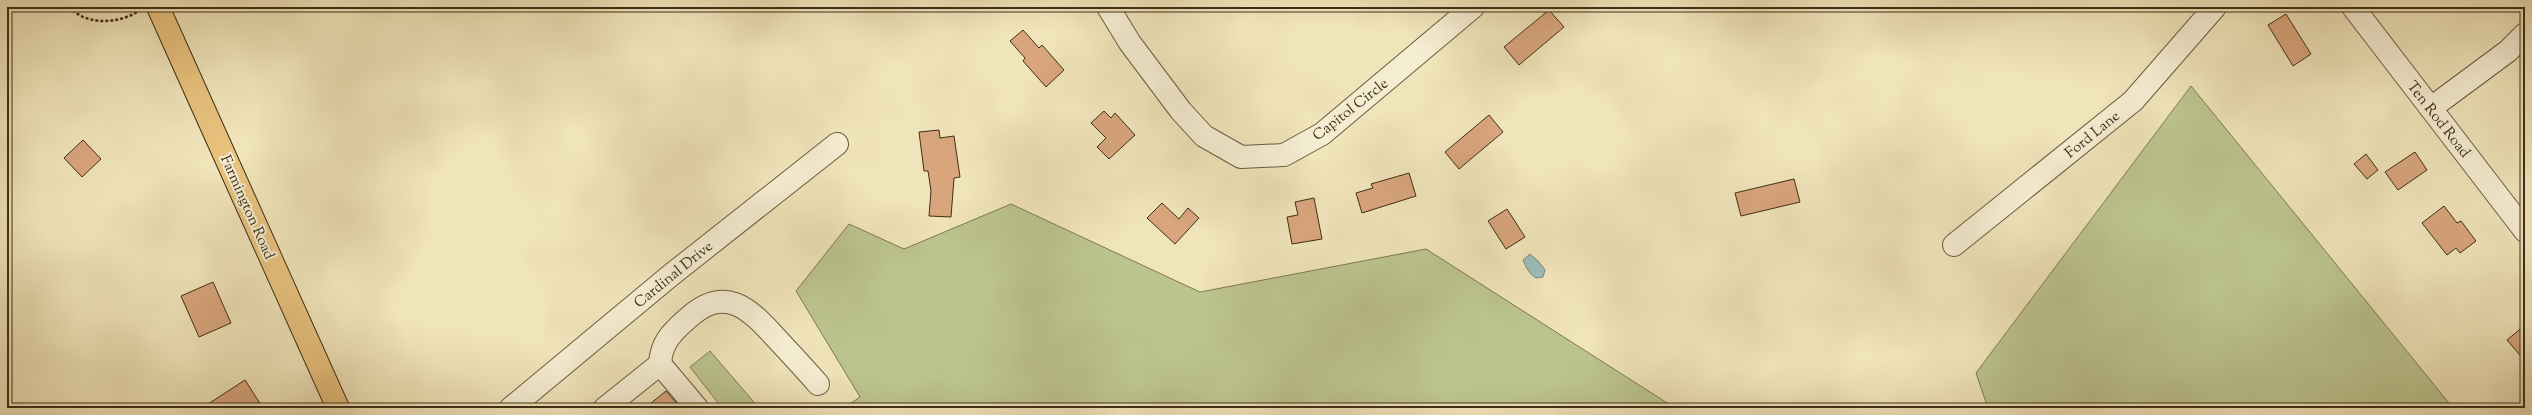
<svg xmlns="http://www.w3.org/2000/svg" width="2532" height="415" font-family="'Sorts Mill Goudy',serif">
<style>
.green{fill:#bcc48e;stroke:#7d7953}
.water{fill:#9dbdb8;stroke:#778478}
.building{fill:#d8a57c;stroke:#3e2e18}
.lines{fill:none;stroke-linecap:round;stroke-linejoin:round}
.minor-casing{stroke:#6a5c40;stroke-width:24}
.highway-casing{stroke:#3e2e18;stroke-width:24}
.path{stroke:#3e2e18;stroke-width:2.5;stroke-dasharray:3 2;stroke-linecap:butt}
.minor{stroke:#f5edd2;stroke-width:22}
.highway{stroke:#e8c27d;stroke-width:22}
.labels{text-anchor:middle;stroke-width:4;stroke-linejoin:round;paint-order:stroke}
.street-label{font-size:15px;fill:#3e2e18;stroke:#f5edd2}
</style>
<rect width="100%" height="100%" fill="#f0e4ba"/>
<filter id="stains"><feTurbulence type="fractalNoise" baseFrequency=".005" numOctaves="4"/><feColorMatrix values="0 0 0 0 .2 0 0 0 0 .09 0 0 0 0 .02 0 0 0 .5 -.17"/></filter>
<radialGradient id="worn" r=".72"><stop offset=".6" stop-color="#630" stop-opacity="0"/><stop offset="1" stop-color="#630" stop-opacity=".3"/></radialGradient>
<!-- green -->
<g class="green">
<polygon points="2191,86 2453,408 1988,408 1976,373"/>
<polygon points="1011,204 1200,292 1426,249 1675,408 844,408 860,397 796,291 849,224 904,249"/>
<polygon points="710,351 759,408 722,408 690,367"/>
</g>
<!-- water -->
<path class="water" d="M1530,254L1538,261L1545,270L1543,277L1536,278C1529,274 1526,267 1523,260Z"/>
<!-- building -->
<g class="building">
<polygon points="1549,10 1564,27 1519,65 1504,47"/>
<polygon points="2286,14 2311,54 2293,66 2268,25"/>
<polygon points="1023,30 1039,48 1042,45 1064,70 1046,87 1023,61 1025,58 1010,41"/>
<polygon points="1104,111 1111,118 1115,113 1135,135 1109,159 1097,147 1106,138 1091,123"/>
<polygon points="1489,115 1503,132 1459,169 1445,152"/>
<polygon points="939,130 940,138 954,136 960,177 954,178 951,217 929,216 931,191 928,171 924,171 919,132"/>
<polygon points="83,140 101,159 82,177 64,158"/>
<polygon points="2415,152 2427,170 2398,190 2385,172"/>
<polygon points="2366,154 2378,170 2367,179 2354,164"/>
<polygon points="1409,173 1416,196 1362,213 1356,193 1373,188 1371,184"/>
<polygon points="1794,179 1800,202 1741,216 1735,193"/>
<polygon points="1314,198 1322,239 1292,244 1287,217 1298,215 1295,202"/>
<polygon points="1162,203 1179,219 1188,208 1199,218 1175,244 1147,218"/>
<polygon points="2444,206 2457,223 2461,221 2476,241 2460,253 2456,248 2447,255 2422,223"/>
<polygon points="1507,209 1525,237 1506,249 1488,221"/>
<polygon points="213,282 231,323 199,337 181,296"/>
<polygon points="2525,325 2525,361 2507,340"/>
<polygon points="245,380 263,408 202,408"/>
<polygon points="666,391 681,408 645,408"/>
</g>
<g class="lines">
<defs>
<g id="minor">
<polyline points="1108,7 1130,43 1181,111 1204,136 1241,157 1284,155 1322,134 1473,7"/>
<polyline points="2353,7 2525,231"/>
<polyline points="2431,108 2508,51 2525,34"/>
<polyline points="1954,245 2133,101 2215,7"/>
<path d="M660,364C661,343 672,332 687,319C725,284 749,308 777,339C791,354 805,369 818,384"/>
<polyline points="511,408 671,275 837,144"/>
<polyline points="605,408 660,364 697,408"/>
</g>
<polyline id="highway" points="158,7 338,408"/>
</defs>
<!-- minor casing -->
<use href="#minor" class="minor-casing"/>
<!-- highway casing -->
<use href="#highway" class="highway-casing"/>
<!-- path -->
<path class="path" d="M69,7C87,26 118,24 139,11"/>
<!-- minor -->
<use href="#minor" class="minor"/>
<!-- highway -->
<use href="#highway" class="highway"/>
</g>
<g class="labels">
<!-- street labels -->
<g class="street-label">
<text transform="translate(1350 109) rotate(-38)" y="5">Capitol Circle</text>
<text transform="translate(2439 119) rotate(52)" y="5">Ten Rod Road</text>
<text transform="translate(2092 134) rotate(-39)" y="5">Ford Lane</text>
<text transform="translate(248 207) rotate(66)" y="5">Farmington Road</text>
<text transform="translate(673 274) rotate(-39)" y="5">Cardinal Drive</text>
</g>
</g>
<!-- margin -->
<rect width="2532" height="415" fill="none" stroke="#f0e4ba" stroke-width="24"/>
<rect x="8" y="8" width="2516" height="399" fill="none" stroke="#3e2e18" stroke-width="2"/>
<rect x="12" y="12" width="2508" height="391" fill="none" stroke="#3e2e18"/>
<rect width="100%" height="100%" filter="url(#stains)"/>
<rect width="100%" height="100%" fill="url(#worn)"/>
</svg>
